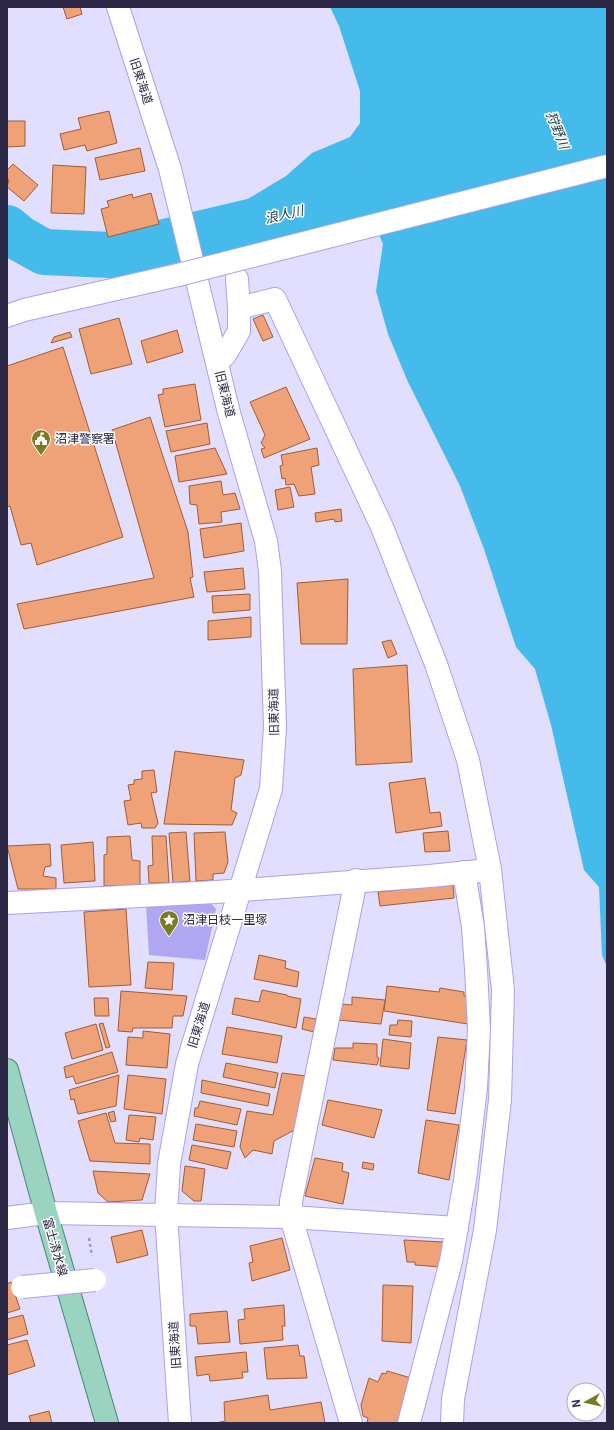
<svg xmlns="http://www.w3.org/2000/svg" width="614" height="1430" font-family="Georgia,'Noto Sans JP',serif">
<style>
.green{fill:#b1a6f2}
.water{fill:#45bbec}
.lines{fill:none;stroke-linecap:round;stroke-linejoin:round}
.river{stroke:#45bbec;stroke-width:46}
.building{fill:#efa277;stroke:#a25c31}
.minor-casing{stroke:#aba1ec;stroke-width:24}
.major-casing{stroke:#49847b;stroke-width:24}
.path{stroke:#9c98b8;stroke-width:2.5;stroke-dasharray:3 3;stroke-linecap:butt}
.minor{stroke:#fff;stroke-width:22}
.major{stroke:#9bd3c1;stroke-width:22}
.minor-bridge-casing{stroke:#aba1ec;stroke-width:24;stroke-linecap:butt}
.minor-bridge{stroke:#fff;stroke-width:22}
.labels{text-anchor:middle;stroke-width:3;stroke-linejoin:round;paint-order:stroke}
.street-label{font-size:12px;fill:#2b2745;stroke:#fff}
.poi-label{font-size:12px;fill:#2b2745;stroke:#fff;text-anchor:start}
.water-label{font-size:13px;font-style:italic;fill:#1b3440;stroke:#fff}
</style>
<rect width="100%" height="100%" fill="#e1defe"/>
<!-- green -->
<polygon class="green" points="207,899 216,909 205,960 149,955 146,904"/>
<!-- water -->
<g class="water">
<polygon points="330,7 607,7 607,967 602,955 599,887 584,870 551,725 535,669 516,647 484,549 460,486 408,382 388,334 376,291 383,244 370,213 356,204 291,200 284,207 255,213 246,200 286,176 312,153 350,137 360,123 360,91 339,26"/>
<polygon points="7,206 41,229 70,244 151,229 158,244 91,259 56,261 7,231"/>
</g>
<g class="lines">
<!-- river -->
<polyline class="river" points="7,228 19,238 44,252 110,255 394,188"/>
</g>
<!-- building -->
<g class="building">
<polygon points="63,7 80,7 82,14 67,19"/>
<polygon points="109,111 117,143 87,151 85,145 64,150 60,134 81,129 78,118"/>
<polygon points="7,121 25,121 25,146 7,147"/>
<polygon points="140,148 145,171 100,180 95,158"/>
<polygon points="13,164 38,185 24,201 7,187 9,180 7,178 7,170"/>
<polygon points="53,165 86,167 84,214 51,213"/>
<polygon points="151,193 159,224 108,237 101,209 109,207 107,201 132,194 133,198"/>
<polygon points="263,315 273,337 263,341 253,319"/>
<polygon points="119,318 132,364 91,374 79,329"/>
<polygon points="177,330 183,352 147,363 141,341"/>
<polygon points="70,332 72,337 51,343 54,337"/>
<polygon points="63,347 123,537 37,565 31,543 21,545 10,506 7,507 7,366"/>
<polygon points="195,384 201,420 165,427 158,395 163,394 163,389"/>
<polygon points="286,387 310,439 264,458 261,449 265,448 261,443 265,435 250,402"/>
<polygon points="150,417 188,532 193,577 190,578 194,597 24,629 17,604 154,578 112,430"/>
<polygon points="207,423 210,444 171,452 166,431"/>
<polygon points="215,448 227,474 179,482 175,456"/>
<polygon points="317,448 319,465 311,467 315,494 299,496 294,484 286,485 285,478 282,479 280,466 283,465 281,455"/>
<polygon points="221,481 223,495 235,493 240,509 221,512 222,522 199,524 197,505 190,504 189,486"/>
<polygon points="290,487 294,507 278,510 275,490"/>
<polygon points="341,509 342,521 335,522 334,519 316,522 315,513"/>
<polygon points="241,523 244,551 204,558 200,529"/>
<polygon points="243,568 245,589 207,592 204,572"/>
<polygon points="348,579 347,644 301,644 297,583"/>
<polygon points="250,594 250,610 213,613 212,596"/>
<polygon points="251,617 251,637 208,640 208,621"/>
<polygon points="391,640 397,654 388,658 382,642"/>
<polygon points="407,665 412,762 356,765 353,669"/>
<polygon points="175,751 244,760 241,775 235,778 231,810 237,813 232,825 164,824"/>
<polygon points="154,770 157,792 151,793 158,823 155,828 142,828 141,823 128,825 124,801 131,800 128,785 134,784 134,780 142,779 142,771"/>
<polygon points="425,778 430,813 440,812 442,826 396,833 389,783"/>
<polygon points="448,831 450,851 425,852 423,833"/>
<polygon points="186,832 190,881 173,883 169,833"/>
<polygon points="225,832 228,862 224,873 213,874 213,880 196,881 194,833"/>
<polygon points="130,836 132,860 140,861 140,885 104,886 104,855 107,854 107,837"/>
<polygon points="152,836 166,836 169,883 149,883 148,866 153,865"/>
<polygon points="93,842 95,881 64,883 61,845"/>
<polygon points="50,844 51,866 45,867 43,876 56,878 56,889 18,889 7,846"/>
<polygon points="453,884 454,898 380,906 378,892"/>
<polygon points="126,909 131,985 89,987 84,912"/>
<polygon points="259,955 286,961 285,968 299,972 297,987 254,979"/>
<polygon points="148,962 174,963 172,990 145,988"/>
<polygon points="387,986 439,992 440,988 464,992 464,996 467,997 468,1024 384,1011"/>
<polygon points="262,990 287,995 287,996 301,999 296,1028 232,1014 235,998 259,1002"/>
<polygon points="121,991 187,996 183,1016 173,1016 172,1028 133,1028 132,1032 118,1031"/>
<polygon points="352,997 385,1000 381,1024 338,1020 340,1004 352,1005"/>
<polygon points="94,998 108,998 109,1016 95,1016"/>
<polygon points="304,1017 316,1019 314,1032 302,1029"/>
<polygon points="398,1020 412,1021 411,1037 389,1035 390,1025 397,1025"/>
<polygon points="103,1023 110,1047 106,1048 99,1024"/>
<polygon points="96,1024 103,1050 72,1059 65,1033"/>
<polygon points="227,1027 282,1036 277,1063 222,1054"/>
<polygon points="143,1031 170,1034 167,1068 126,1065 128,1037 143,1038"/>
<polygon points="438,1037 467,1040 455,1114 427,1110"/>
<polygon points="383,1039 411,1043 409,1069 380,1066"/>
<polygon points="353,1043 377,1044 377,1057 379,1058 377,1065 333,1060 335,1048 353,1048"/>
<polygon points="112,1052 118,1072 76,1084 73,1076 66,1078 64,1067"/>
<polygon points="226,1063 278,1073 275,1088 223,1077"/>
<polygon points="282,1073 306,1076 296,1129 274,1141 272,1154 253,1150 245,1158 240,1147 247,1111 273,1115"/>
<polygon points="119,1075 116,1106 78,1114 74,1099 71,1100 69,1090"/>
<polygon points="128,1075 166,1079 162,1114 124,1109"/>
<polygon points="202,1080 270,1094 268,1106 201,1093"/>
<polygon points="328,1100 382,1110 374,1138 322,1125"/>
<polygon points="200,1101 241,1109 237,1125 194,1116 195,1108 198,1108"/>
<polygon points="114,1111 116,1121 111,1122 108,1113"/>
<polygon points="106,1113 115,1143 150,1144 150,1164 90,1161 78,1121"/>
<polygon points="129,1115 156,1117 153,1140 140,1138 139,1142 126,1140"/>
<polygon points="426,1120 459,1125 449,1180 418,1173"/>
<polygon points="196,1124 237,1131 234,1147 193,1140"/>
<polygon points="192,1145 231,1152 227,1169 189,1160"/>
<polygon points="315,1158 343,1163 342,1171 349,1173 343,1204 305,1196"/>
<polygon points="363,1162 374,1164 373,1170 362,1168"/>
<polygon points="185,1166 205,1169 201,1201 194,1201 182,1191"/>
<polygon points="93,1171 150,1174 142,1200 108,1202 98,1193"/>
<polygon points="142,1230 148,1255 117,1263 111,1237"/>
<polygon points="282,1238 290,1270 252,1281 249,1263 253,1262 250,1246"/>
<polygon points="404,1240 443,1242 441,1267 415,1265 415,1262 407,1262"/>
<polygon points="11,1282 20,1309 7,1313 7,1284"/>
<polygon points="383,1285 413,1286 411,1343 382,1341"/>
<polygon points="284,1305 285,1326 282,1326 283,1340 240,1344 238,1320 245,1319 244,1309"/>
<polygon points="227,1311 230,1342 198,1344 196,1326 190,1326 190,1314"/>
<polygon points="23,1315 28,1334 7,1340 7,1319"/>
<polygon points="27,1340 35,1366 7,1375 7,1345"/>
<polygon points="298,1345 300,1356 304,1356 307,1378 267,1379 264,1348"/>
<polygon points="246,1352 248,1372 242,1372 243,1378 210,1381 209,1374 197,1376 195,1357"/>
<polygon points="387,1371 411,1378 398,1423 367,1423 368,1418 363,1416 361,1405 369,1378 378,1382 382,1373 386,1374"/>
<polygon points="268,1395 270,1410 321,1402 325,1423 216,1423 225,1421 224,1402"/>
<polygon points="49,1411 52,1423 31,1423 29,1416"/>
</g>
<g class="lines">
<defs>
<g id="minor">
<polyline points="118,7 170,169 229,413 266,541 270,571 275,727 271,789 187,1064 169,1164 166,1214 180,1423"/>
<polyline points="237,279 239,308"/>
<polyline points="7,316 24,310 178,275"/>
<polyline points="217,362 225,355 239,331 239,308 275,299 382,527 436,664 468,760 490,869 503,990 500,1100 485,1230 453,1399 452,1423"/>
<polyline points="7,903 216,892 430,876 479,871"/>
<polyline points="7,1218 46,1213 291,1217 457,1228"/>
<polyline points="351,1423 291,1217 291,1201 356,880"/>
<polyline points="409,1423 451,1261 465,1180 476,1088 479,1029 476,969 473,927 464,872"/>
</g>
<polyline id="major" points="7,1070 46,1213 107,1423"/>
</defs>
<!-- minor casing -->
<use href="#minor" class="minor-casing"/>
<!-- major casing -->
<use href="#major" class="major-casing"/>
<!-- path -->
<polyline class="path" points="89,1238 92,1256"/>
<!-- minor -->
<use href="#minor" class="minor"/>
<!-- major -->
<use href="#major" class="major"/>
<defs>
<g id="minor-bridge">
<polyline points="178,275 607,166"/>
<polyline points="22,1287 95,1280"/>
</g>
</defs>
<!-- minor-bridge casing -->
<use href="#minor-bridge" class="minor-bridge-casing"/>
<!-- minor-bridge -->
<use href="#minor-bridge" class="minor-bridge"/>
</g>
<!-- icons -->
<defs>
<symbol id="civic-pin" viewBox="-11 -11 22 30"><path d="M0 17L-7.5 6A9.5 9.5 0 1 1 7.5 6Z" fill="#7a7b23" stroke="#fff"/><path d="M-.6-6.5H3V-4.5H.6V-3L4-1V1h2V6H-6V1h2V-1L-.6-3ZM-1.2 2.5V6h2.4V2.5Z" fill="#fff"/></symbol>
<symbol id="sight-pin" viewBox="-11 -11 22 30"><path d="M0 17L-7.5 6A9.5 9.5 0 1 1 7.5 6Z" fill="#7a7b23" stroke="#fff"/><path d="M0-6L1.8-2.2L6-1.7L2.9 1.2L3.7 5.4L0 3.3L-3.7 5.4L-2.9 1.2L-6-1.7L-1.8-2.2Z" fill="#fff"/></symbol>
</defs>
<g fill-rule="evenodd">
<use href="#civic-pin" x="30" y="428" width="22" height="30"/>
<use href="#sight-pin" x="158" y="909" width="22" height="30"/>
</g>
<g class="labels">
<!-- street labels -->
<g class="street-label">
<text transform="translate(141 81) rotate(72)" y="4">旧東海道</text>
<text transform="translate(225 394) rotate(76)" y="4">旧東海道</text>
<text transform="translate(274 712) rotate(-91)" y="4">旧東海道</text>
<text transform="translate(199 1025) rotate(-73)" y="4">旧東海道</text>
<text transform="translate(55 1247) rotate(74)" y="4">富士清水線</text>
<text transform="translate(175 1345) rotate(-94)" y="4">旧東海道</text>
</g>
<!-- poi labels -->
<g class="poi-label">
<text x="55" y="443">沼津警察署</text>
<text x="183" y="924">沼津日枝一里塚</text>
</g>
<!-- water labels -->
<g class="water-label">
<text transform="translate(558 130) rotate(68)" y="5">狩野川</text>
<text transform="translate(284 214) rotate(-13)" y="5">浪人川</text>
</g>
</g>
<!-- border -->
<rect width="614" height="1430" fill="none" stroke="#2b2745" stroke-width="16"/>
<!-- north arrow -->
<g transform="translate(586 1402) rotate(262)"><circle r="19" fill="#ffffff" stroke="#aaa9b5"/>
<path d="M0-3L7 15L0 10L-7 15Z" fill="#7a7b23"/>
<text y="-6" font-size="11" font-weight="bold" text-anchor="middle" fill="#2b2745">N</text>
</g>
</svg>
